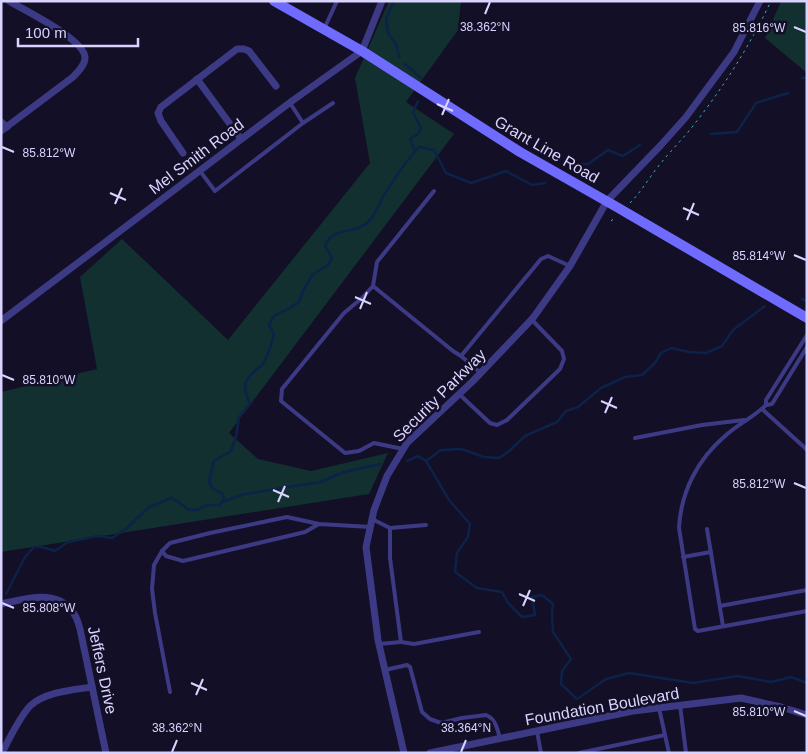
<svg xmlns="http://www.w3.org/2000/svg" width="808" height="754" font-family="Arial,sans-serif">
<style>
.green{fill:#12302f}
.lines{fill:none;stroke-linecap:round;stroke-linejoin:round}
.stream{stroke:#0c2248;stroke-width:2.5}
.path{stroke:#2fb8b0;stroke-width:1;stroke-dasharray:2.5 4;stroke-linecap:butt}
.service{stroke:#3d3a85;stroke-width:4}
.minor{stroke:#3d3a85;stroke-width:7}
.secondary{stroke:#6f6bff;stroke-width:10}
.ticks{fill:none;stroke:#d9d4ff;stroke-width:2}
.labels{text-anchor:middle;stroke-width:5;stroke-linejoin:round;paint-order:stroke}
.street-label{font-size:16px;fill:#d9d4ff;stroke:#130f26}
.ticks-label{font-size:12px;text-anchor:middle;fill:#d9d4ff;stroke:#130f26;stroke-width:5;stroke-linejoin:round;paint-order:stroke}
</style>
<rect width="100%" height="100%" fill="#130f26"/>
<!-- green -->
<g class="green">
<polygon points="389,1 461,1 458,30 406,102 454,134 229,433 258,459 311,471 388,453 369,494 1,552 1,392 97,369 80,277 122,239 228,340 370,163 355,78"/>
<polygon points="781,1 807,1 807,73 765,38"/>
</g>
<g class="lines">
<!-- stream -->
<g class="stream">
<polyline points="394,1 386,19 388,33 396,44 399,57"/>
<polyline points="405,64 421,78"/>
<polyline points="802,78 807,78"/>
<polyline points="711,134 737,132 756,103 788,93"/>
<polyline points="415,151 410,139 419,133 421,128 413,112 418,101"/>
<polyline points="569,164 588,164 608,150 623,156 640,145"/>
<polyline points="802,299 807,301"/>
<polyline points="407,461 418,456 426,461 449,500 470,524 468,537 457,553 455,572 477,588 502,592 508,603 522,617 535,615 532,597 542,595 553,604 552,613 553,632 571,659 562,671 561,684 577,699 606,679 629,673 693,683 738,676 771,682 791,677 807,683"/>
<polyline points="426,461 441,450 461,449 484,457 499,458 508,452 525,436 557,422 566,411 578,407 601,388 625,377 642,375 655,363 661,353 671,348 689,352 706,353 722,346 733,330 765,306"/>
<polyline points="222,502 245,494 320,482 344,472 380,464"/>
<path d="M6,594L25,557L34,547H42L55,551L68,542L98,536L112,538L126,529L149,507L171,498L177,501L189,510H196L208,505H220L224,499L223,494L212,488L209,481L214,461L231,451L236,437L239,417L250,404C243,388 242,382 256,370C259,367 263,365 264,362C269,354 271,344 274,335L269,325L274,316L290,308L299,302L303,291L313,274L328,265L332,258L325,246C326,243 327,241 329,239C336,229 356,233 367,223C375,216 378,206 383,197C394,179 405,162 419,147L434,150L446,173L471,183L506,171L532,185L545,183"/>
</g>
<!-- path -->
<g class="path">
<path d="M630,203C642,191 650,176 661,163C672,149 685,137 696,122C725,85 750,45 771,1"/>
<polyline points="611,221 615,218"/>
</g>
<!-- service -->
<g class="service">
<polyline points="324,29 337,1"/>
<polyline points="290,103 303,123"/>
<polyline points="200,171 215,191 303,123 333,103"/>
<polyline points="373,286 377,262 434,191"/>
<polyline points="807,335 766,400 766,405 772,404 807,347"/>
<polyline points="461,356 481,373"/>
<polyline points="459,394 490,423 497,425 507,420 560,369 564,359 562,351 532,320"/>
<path d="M766,405C754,417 738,424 725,436C698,459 681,491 679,528L695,629L698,631L807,611"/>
<polyline points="762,409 804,447 807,450"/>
<polyline points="635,438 702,425 744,420"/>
<polyline points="403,449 374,443 359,451 345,453 281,401 282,389 344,313 362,298 373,286 453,351 461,356 541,259 548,256 570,266"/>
<polyline points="372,519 390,528 426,525"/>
<polyline points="319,524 287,517 210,533 170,543 162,551 166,556 183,561 305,532 319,524 371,527"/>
<polyline points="707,529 723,626"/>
<polyline points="162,551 154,565 152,589 155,613 170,692"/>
<polyline points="683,557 711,552"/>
<polyline points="720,606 807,590"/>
<polyline points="401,642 414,644 479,632"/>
<polyline points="379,644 401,642 390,558 390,528"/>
<path d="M385,670L407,665L410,667L422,712L430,719L441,723L462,718L486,715C496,719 497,729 500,738"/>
<polyline points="680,705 686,753"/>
<polyline points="659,708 669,753"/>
<polyline points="537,731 541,753"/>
<polyline points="579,753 665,735"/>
</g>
<!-- minor -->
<g class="minor">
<polyline points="197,79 241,139"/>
<polyline points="1,122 7,127"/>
<path d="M1,131L73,77C78,72 85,65 85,58C86,40 24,10 9,1"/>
<polyline points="183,153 161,121 158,113 161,107 237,49 244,49 249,51 276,86"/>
<polyline points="1,321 292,101 362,51 382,1"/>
<path d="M1,604C33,597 70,586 80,629L106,753"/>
<path d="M2,753C9,739 19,718 30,706C45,692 72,690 92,687"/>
<polyline points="404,753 378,640 366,547 374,510 387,476 407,443 473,381 533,318 570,266 607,201 661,145 686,117 734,52 760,1"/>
<polyline points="430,753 633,711 741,698 781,707 807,715"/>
</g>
<!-- secondary -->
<polyline class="secondary" points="274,1 362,51 520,152 615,206 807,318"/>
</g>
<!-- ticks -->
<path class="ticks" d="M485,14L490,2M794,27L806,32M437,104L453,111M442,115L449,99M2,147L14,152M110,193L126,200M115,204L122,188M683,208L699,215M687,220L694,203M794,255L806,260M355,297L371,304M360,309L367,292M2,375L14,380M601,401L617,408M605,413L612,397M794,483L806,488M273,490L289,497M278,502L285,486M519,594L535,601M2,603L14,608M523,606L530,590M191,683L207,690M196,695L203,679M794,711L806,716M172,752L177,740M461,752L466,740"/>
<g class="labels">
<!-- street labels -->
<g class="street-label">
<text transform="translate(547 149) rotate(30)" y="6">Grant Line Road</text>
<text transform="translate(196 156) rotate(-37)" y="6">Mel Smith Road</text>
<text transform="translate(439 395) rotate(-45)" y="6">Security Parkway</text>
<text transform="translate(103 670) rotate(78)" y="6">Jeffers Drive</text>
<text transform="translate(602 706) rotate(-10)" y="6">Foundation Boulevard</text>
</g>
</g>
<g class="ticks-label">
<text x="485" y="31">38.362°N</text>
<text x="759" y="32">85.816°W</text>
<text x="49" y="157">85.812°W</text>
<text x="759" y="260">85.814°W</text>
<text x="49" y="384">85.810°W</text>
<text x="759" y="488">85.812°W</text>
<text x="49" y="612">85.808°W</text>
<text x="759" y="716">85.810°W</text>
<text x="177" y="732">38.362°N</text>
<text x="466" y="732">38.364°N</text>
</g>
<!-- border -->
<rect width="808" height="754" fill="none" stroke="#d9d4ff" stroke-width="5"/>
<!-- scale -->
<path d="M18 38v8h120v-8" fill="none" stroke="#d9d4ff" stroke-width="2.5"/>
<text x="25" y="38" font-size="15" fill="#d9d4ff" stroke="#130f26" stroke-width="4" paint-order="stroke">100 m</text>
</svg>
